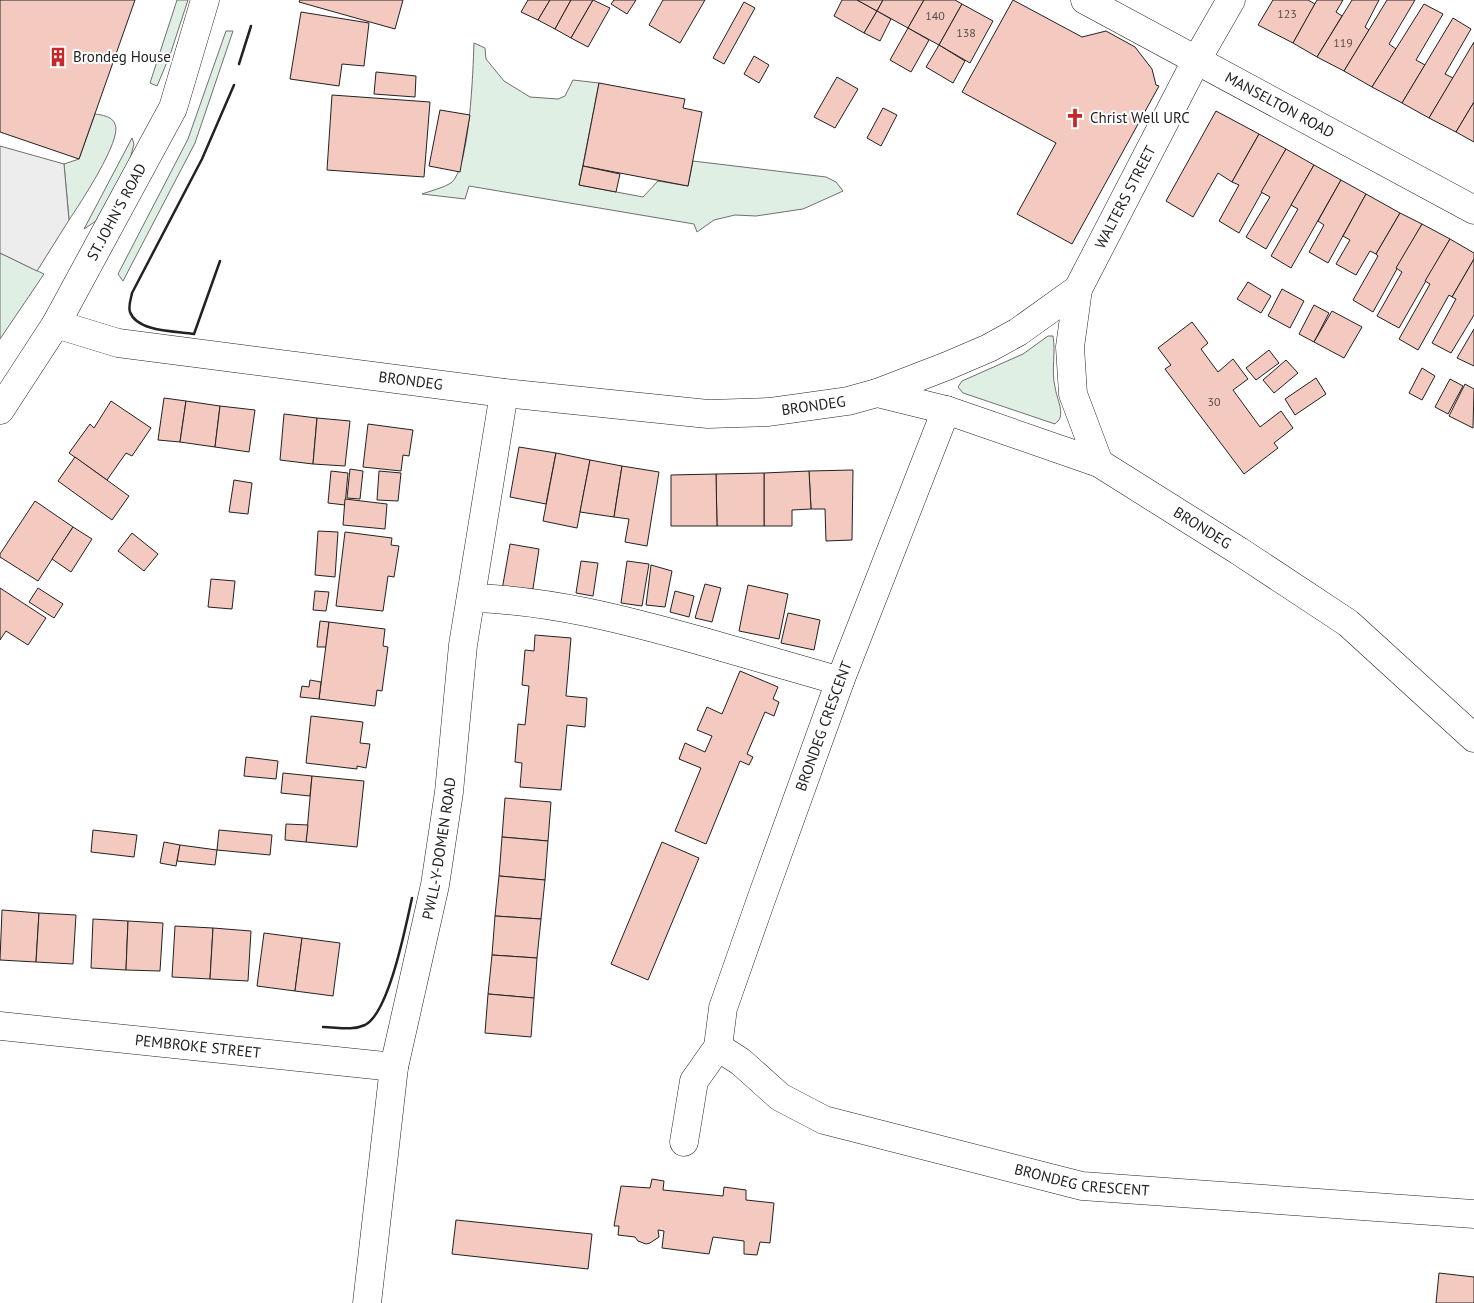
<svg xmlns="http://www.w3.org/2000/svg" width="1474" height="1303" font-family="'PT Sans',sans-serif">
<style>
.grass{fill:#e0efe3;stroke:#6f6f6f}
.parking{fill:#ededed;stroke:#6f6f6f}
.building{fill:#f3c9c0;stroke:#222}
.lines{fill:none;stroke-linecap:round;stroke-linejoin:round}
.minor-casing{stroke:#222;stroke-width:29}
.minor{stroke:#fff;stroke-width:28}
.wall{stroke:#222;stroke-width:2.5}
.labels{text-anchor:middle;stroke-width:4;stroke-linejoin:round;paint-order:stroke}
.number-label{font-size:12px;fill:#564c4a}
.poi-label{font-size:15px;fill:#222;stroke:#fff;text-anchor:start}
.street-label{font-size:15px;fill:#222;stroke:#fff}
</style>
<rect width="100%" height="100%" fill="#fff"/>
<!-- grass -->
<g class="grass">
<polygon points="177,0 188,0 170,55 157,86 150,83"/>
<polygon points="226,31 233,31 195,143 123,281 118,274 188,139"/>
<path d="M474,43L485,48L486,59L504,81L530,97L558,99L565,96L573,80L599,83L579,185L643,197L658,181L688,186L693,161L826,177L836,182L843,191L803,209L756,216L735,215L714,220L697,232L694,224L469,186L465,199L422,194C430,191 443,188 451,183C470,168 473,70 474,43Z"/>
<path d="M95,114C102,115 112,116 115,124C123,139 79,205 69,220L64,164L79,159Z"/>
<polygon points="132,138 134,144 130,159 96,221 84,229"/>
<polygon points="0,253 44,274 0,339"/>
<path d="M1048,336H1053C1056,353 1051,370 1055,387C1056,396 1063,409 1060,418C1059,420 1057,422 1055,424L963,393L958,387L962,381L1023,354Z"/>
</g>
<!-- parking -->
<polygon class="parking" points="0,146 64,164 69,220 37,271 0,253"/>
<!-- building -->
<g class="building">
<polygon points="0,0 135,0 79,159 0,132"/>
<polygon points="300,0 403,0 395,29 299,2"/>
<polygon points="528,0 550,0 538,20 521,12"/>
<polygon points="550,0 571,0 555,29 538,20"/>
<polygon points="571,0 593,0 571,38 555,29"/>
<polygon points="593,0 610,8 588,47 571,38"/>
<polygon points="614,0 636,0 627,14 611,4"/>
<polygon points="663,0 705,0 680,43 649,25"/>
<polygon points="842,0 857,0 877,11 864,33 834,16"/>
<polygon points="857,0 883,0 877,11"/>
<polygon points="883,0 924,0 908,28 877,11"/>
<polygon points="924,0 955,0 962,4 939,45 908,28"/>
<polygon points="1013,0 1082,37 1106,31 1135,47 1152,69 1156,85 1159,86 1072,244 1017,214 1056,143 962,92"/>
<polygon points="1273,0 1308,0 1315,4 1293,43 1258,25"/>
<polygon points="1317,0 1343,0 1336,12 1342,16 1317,57 1293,43"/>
<polygon points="1352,0 1379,0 1365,27 1369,30 1344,71 1317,57"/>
<polygon points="1387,0 1415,0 1389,44 1396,49 1372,87 1344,71"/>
<polygon points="744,2 755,8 724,64 713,58"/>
<polygon points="962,4 993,21 970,63 939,45"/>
<polygon points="1424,4 1443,14 1416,60 1425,65 1402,103 1372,87"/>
<polygon points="877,11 891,19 880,41 864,33"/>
<polygon points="301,12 369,23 364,66 342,64 339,86 290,79"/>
<polygon points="1453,18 1471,29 1445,74 1453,78 1429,118 1402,103"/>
<polygon points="908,28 929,40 911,72 890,60"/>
<polygon points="1474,42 1474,102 1456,132 1429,118"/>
<polygon points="939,45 965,61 953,83 926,67"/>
<polygon points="754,56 769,65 759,83 744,74"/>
<polygon points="376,72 416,76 415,97 374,94"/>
<polygon points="837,77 858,89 835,128 814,117"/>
<polygon points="599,83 685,99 683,108 702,112 688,186 583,166"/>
<polygon points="332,95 430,102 424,177 327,170"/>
<polygon points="1474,102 1474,142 1456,132"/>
<polygon points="883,108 897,115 881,146 867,138"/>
<polygon points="440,110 470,115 460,172 429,166"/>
<polygon points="1216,111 1259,134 1232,182 1218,173 1193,217 1166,201"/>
<polygon points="1259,134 1286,149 1239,233 1219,221 1239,185 1232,182"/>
<polygon points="1286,149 1314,165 1266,249 1246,237 1270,197 1261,192"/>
<polygon points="1314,165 1341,180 1291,268 1271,256 1298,209 1291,205"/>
<polygon points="583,166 620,174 616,192 579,185"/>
<polygon points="1341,180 1366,194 1328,263 1309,252 1324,225 1318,221"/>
<polygon points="1366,194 1400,213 1376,254 1370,251 1356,275 1336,264 1350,240 1343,236"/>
<polygon points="1400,213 1422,224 1373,312 1353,300 1378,256 1376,254"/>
<polygon points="1422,224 1450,239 1399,328 1377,316 1402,272 1396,268"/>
<polygon points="1450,239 1474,253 1474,259 1452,297 1449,295 1418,350 1399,339 1430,284 1425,281"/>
<polygon points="1474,259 1474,315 1451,353 1432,343 1456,299 1452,297"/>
<polygon points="1248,282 1271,296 1261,313 1237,299"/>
<polygon points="1282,289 1304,301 1290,328 1268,316"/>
<polygon points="1314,305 1329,313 1314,342 1299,334"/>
<polygon points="1332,311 1362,327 1344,358 1314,342"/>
<polygon points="1192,322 1208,343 1201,349 1218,372 1233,359 1248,379 1233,390 1260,427 1281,411 1293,428 1274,443 1278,448 1244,474 1165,369 1171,365 1158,348"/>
<polygon points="1474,329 1474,366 1457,358"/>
<polygon points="1269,350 1279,363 1256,380 1246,368"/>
<polygon points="1286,360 1298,373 1274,393 1263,380"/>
<polygon points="1422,368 1435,376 1422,400 1409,393"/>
<polygon points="1316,378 1326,394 1295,415 1285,399"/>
<polygon points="1450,379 1463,386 1448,414 1435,407"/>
<polygon points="1465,384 1474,389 1473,428 1449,416"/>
<polygon points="164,398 186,401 180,442 158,440"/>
<polygon points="111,401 151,428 132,456 126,453 107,480 69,453 90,424 94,428"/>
<polygon points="186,401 220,406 215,447 180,442"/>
<polygon points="220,406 255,410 249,452 215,447"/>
<polygon points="284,414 317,418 313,464 280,460"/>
<polygon points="317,418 350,421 345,466 313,464"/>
<polygon points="368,424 413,430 409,456 403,455 401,471 363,467"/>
<polygon points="519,447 556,453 546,504 510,497"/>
<polygon points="556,453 590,460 577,528 543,521"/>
<polygon points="75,457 129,496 112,520 58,481"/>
<polygon points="590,460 622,466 614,517 580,512"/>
<polygon points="622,466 659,472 647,546 625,542 629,519 614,517"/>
<polygon points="350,469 363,471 360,499 347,498"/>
<polygon points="853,470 852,540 826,541 825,509 811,509 809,471"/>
<polygon points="331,471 348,473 345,505 328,503"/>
<polygon points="379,471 401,473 398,501 377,500"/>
<polygon points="809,471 811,509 792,510 792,526 764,526 764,473"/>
<polygon points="764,473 764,526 717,526 716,474"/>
<polygon points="716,474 717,526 671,526 671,475"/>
<polygon points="234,480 252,483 248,514 229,512"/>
<polygon points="345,499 387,504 385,529 343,525"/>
<polygon points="35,501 73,527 38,581 0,557 0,554"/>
<polygon points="73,527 92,539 71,572 52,559"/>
<polygon points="318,531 338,532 335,577 315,575"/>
<polygon points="345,532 392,538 391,545 399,546 394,577 388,576 383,611 336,606"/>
<polygon points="132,533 158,554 144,571 118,551"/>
<polygon points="510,544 539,549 532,595 502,590"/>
<polygon points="581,561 598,563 593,596 576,593"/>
<polygon points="627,561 649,564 642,606 621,603"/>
<polygon points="651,565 672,571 665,607 646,605"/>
<polygon points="211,579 235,581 232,609 208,607"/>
<polygon points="705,584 721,588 712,622 695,618"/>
<polygon points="748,585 788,594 779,639 739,631"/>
<polygon points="0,588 46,618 28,645 6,631 0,640"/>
<polygon points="38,588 63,604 54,618 29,602"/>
<polygon points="315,591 329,592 326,611 313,610"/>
<polygon points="675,591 694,596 689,617 670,612"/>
<polygon points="788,613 820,620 814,650 781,643"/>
<polygon points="320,621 329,622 326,647 317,647"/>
<polygon points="329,622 385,629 383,646 388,647 382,691 377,690 375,706 319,699"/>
<polygon points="535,635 571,638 566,696 587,698 585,727 567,725 561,790 520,787 522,763 515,762 518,724 525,725 529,686 522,685 525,650 534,651"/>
<polygon points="740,671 778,687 773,699 779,702 774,716 765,712 747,754 753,757 749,765 740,761 706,844 675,831 701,768 679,759 685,743 705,752 712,736 697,730 707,707 722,714"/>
<polygon points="310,680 321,682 319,699 300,697 302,686 309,687"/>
<polygon points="311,716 363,722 360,743 370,744 366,768 357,766 357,769 306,763"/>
<polygon points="246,757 278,761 276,779 244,776"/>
<polygon points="283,773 312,776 310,796 281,793"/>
<polygon points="312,776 364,781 357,847 306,842"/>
<polygon points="505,798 551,802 548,841 502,837"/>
<polygon points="286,824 308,825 306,842 285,840"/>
<polygon points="93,830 137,835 134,857 91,852"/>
<polygon points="219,830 272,835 270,855 217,850"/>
<polygon points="502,837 548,841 545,880 499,876"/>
<polygon points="164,842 180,845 176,866 160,863"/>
<polygon points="662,842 699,858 648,980 611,964"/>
<polygon points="180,845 217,850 215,865 177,861"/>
<polygon points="499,876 545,880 541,919 495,916"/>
<polygon points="2,910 39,913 36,962 0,960"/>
<polygon points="39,913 76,915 73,964 36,962"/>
<polygon points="495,916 541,919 537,958 492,955"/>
<polygon points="93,919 128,921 126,970 91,968"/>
<polygon points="128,921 163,923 160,971 126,970"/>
<polygon points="175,926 213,928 210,979 172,977"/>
<polygon points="213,928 251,931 248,981 210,979"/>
<polygon points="264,933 302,938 295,991 257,986"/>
<polygon points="302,938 340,943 333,996 295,991"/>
<polygon points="492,955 537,958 534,998 488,994"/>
<polygon points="488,994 534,998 531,1037 485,1033"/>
<polygon points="652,1179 664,1181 663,1190 723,1196 724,1187 746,1190 746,1200 774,1203 770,1243 760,1242 757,1255 744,1254 744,1241 713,1237 709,1254 662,1248 664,1231 658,1230 659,1237 650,1243 646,1244 638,1241 635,1237 618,1235 619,1226 614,1226 621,1186 650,1188"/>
<polygon points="456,1220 592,1234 588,1269 452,1254"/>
<polygon points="1439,1273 1474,1277 1474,1303 1436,1303"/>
</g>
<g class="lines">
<defs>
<g id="minor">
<path id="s1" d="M1085,0L1474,210"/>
<polyline points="1078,289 1070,347 1073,394 1099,463"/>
<path id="s2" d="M56,324L118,343L504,393L708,414L769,412L848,401L877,393L946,410L1099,463L1239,551L1348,623L1474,738"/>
<path id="s3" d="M877,393L947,366L989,348L1018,332L1078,289L1196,61L1231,0"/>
<path id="s4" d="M0,410L56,324L173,108L205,0"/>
<path d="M471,598C550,600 626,620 701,641C747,654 794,668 840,681"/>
<path id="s5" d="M0,1026L394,1067"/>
<path id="s6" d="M718,1047L741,1062L780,1097L824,1120L1082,1186L1474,1214"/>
<path id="s7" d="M684,1142L694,1081L718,1047L723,1008L762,897L840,681L946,410"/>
<path id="s8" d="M367,1303L394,1067L435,885L449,792L463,645L504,393"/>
</g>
</defs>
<!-- minor casing -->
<use href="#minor" class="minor-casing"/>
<!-- minor -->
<use href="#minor" class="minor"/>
<!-- wall -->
<g class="wall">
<polyline points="239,64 251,26"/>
<path d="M220,261L194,334C176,331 137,332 130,312C128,306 131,299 132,293L202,159L234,85"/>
<path d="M323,1027C337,1027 352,1031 365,1025C389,1013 406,925 412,898"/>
</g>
</g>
<!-- icons -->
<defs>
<symbol id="building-bare" viewBox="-9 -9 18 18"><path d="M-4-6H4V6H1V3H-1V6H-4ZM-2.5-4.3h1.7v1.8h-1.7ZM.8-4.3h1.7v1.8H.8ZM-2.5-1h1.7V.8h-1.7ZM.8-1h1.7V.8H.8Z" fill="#c62828" stroke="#fff" stroke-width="2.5" paint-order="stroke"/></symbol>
<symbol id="church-bare" viewBox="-9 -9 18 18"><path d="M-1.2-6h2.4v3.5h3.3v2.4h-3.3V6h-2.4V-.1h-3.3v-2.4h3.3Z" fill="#c62828" stroke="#fff" stroke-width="2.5" paint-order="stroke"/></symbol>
</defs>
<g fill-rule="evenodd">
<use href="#building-bare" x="44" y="43" width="28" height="28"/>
<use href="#church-bare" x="1061" y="104" width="28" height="28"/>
</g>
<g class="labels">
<!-- number labels -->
<g class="number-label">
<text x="1287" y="18">123</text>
<text x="935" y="20">140</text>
<text x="966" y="37">138</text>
<text x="1343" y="47">119</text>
<text x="1214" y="406">30</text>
</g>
<!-- poi labels -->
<g class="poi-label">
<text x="73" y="62">Brondeg House</text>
<text x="1090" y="123">Christ Well URC</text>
</g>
<!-- street labels -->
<g class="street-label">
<text dy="5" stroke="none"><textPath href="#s1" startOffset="221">MANSELTON ROAD</textPath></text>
<text dy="5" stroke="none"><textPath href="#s3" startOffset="331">WALTERS STREET</textPath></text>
<text dy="5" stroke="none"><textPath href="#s4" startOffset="230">ST. JOHN'S ROAD</textPath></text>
<text dy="5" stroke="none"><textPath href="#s2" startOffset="360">BRONDEG</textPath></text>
<text dy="5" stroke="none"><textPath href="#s2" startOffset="765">BRONDEG</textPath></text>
<text dy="5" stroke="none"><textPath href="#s2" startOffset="1185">BRONDEG</textPath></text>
<text dy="5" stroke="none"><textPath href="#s7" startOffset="442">BRONDEG CRESCENT</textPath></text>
<text dy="5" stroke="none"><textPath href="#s8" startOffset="461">PWLL-Y-DOMEN ROAD</textPath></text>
<text dy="5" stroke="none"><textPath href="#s5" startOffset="199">PEMBROKE STREET</textPath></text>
<text dy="5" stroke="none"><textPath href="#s6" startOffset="395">BRONDEG CRESCENT</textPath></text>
</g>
</g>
</svg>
